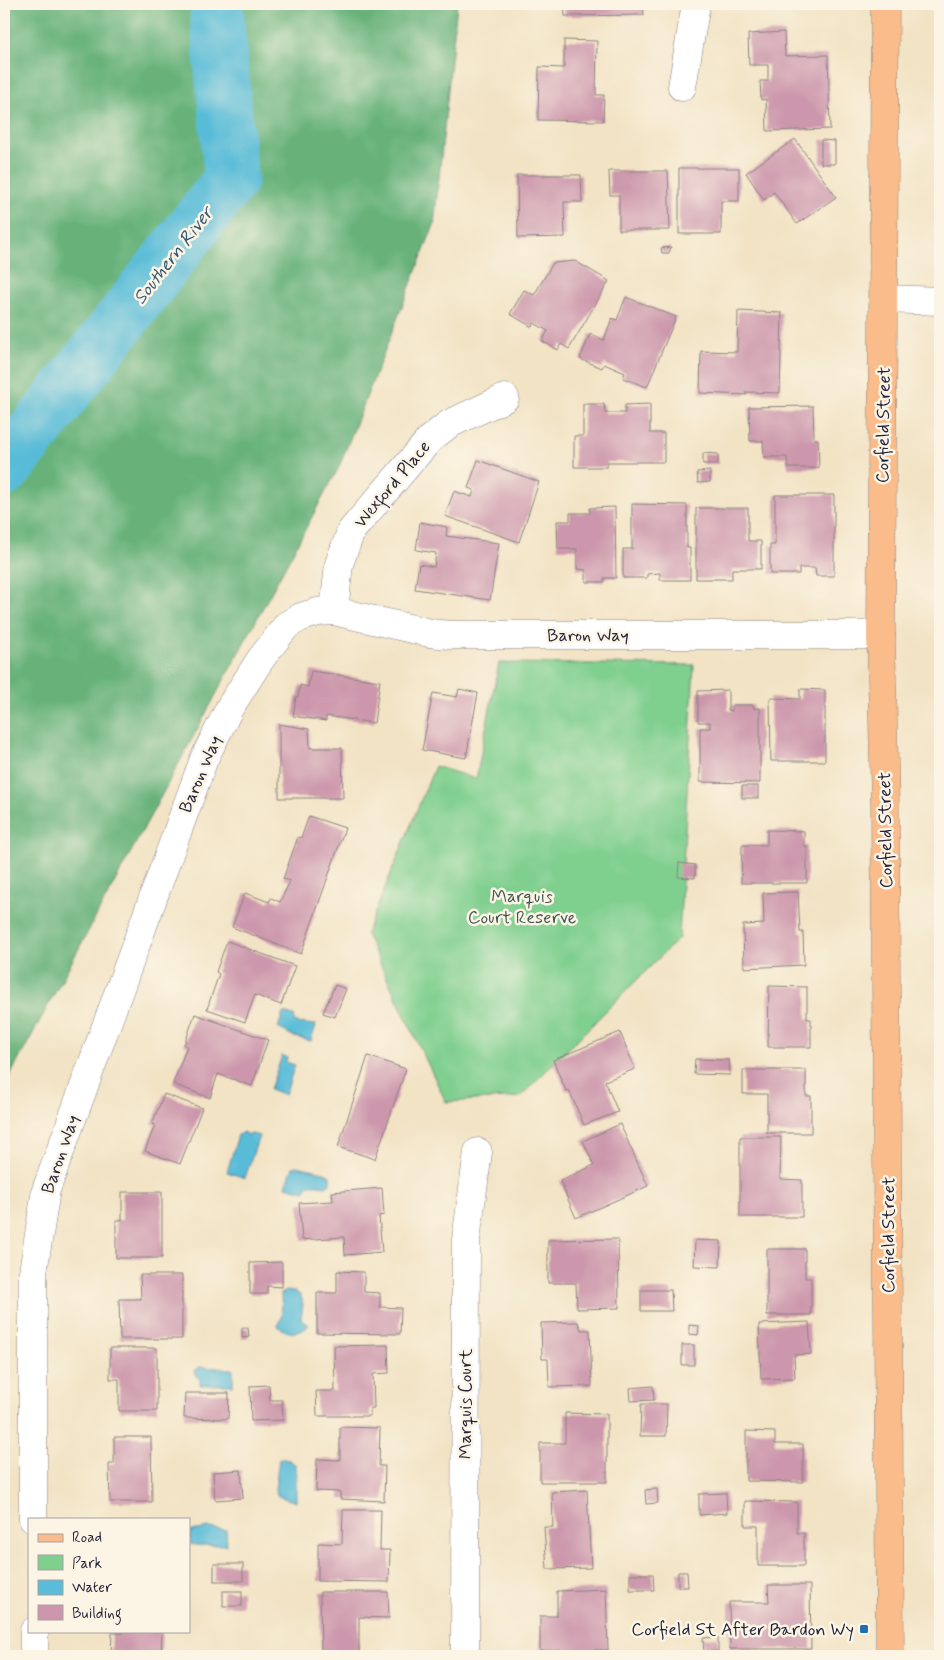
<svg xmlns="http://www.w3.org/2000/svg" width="944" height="1660" font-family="Mynerve,sans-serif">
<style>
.green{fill:#7fcf8f;stroke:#507865}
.forest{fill:#67b27a;stroke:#446a5a}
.water{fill:#59bcd8;stroke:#3e6f8a}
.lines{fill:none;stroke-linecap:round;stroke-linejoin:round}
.river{stroke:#59bcd8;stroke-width:54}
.building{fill:#cc97ac}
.street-casing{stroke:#8a8280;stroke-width:29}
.primary-casing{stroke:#8a8280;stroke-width:29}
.street{stroke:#fff;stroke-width:28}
.primary{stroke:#f9bc8a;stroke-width:28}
.poi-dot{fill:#1f6fb2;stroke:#fcf5e5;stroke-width:2}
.labels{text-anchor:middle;stroke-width:5;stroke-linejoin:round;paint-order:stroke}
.street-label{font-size:18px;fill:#22223b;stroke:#fcf5e5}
.park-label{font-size:18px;fill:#3e5654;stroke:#fcf5e5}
.poi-label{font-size:18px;fill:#22223b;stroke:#fcf5e5;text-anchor:end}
.water-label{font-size:19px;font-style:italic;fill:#355872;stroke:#fcf5e5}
</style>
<rect width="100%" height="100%" fill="#fcf5e5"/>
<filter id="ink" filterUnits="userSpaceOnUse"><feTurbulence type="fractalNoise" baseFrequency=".02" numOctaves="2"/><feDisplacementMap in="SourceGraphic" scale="10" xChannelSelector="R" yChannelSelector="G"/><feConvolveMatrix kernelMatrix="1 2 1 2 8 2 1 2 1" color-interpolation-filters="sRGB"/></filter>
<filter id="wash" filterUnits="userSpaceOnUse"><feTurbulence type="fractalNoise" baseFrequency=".0096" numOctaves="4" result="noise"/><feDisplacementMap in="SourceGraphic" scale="20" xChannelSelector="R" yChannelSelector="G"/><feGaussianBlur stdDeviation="1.12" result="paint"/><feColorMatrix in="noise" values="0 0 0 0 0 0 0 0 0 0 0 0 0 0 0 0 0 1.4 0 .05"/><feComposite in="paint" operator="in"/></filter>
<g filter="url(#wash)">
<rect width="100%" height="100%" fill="#f2e3c5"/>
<!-- green -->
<polygon class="green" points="499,663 694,665 679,938 520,1097 446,1102 366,934 435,766 476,779"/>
<!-- forest -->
<polygon class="forest" points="4,4 457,4 434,225 339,467 4,1087"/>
<!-- water -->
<g class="water">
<polygon points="283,1013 294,1016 295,1023 316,1025 311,1041 295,1037 278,1028"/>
<polygon points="282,1056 287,1057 286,1062 295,1065 285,1095 270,1089"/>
<polygon points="243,1132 248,1135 252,1134 259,1136 245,1178 227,1172 238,1135"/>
<polygon points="297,1166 324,1172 330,1176 330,1183 326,1186 310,1184 304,1191 286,1186 293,1167"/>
<path d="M287,1290L294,1291L301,1296L303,1304L301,1319L309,1325C301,1334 287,1335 278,1326L282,1314L281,1293Z"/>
<polygon points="200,1367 233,1369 233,1385 200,1385 200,1379 196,1376 195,1370"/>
<polygon points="279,1458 289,1460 296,1465 296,1502 278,1496 275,1490"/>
<path d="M209,1528L226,1530L227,1545C214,1544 202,1547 190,1544L191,1531Z"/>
</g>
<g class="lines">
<!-- river -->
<polyline class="river" points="4,470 231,179 216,4"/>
</g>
<g id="blocks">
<!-- building -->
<g class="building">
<polygon points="564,4 643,4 644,15 565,16"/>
<polygon points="784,32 785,56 828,55 830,129 767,131 766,99 761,100 760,81 768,81 768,65 749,65 748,34"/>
<polygon points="564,40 597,41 596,95 604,95 603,121 538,120 539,67 564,68"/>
<polygon points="795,139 836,197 797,224 774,192 764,200 746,173"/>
<polygon points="821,140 835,141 835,164 821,164"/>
<polygon points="679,168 739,168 739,201 721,201 721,234 679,234"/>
<polygon points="609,171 668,171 670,230 619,230 619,195 610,195"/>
<polygon points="517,175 581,175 582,202 564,202 565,237 518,238"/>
<polygon points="671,247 669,253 662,253 661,248"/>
<polygon points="575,261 609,281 569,349 561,344 558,350 542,341 548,331 534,323 532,327 510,314 524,290 534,295 553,263"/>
<polygon points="626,297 676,317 647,387 623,378 625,373 604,364 602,368 580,359 590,334 604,340 612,318 617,320"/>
<polygon points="738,311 782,313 780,393 745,392 747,395 700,393 701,351 737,352"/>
<polygon points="583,404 604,404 605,413 625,413 625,405 650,404 650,433 664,433 664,462 607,462 607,467 574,467 574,436 583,436"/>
<polygon points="813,406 814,439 818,439 819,468 788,468 787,457 764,457 763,441 750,441 749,407"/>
<polygon points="703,453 718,454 718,464 703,464"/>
<polygon points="478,460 539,482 519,542 445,516 454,491 472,497 474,490 468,488"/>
<polygon points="710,471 710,482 698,483 697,472"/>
<polygon points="775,495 834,495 834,576 816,576 815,568 799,568 799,574 770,574 770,545 775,545"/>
<polygon points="632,504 687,505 687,548 690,548 690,580 660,580 660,573 647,574 647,578 623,578 623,549 632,549"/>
<polygon points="615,507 616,578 604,578 604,582 586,582 586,570 577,569 577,549 558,549 557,521 570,521 570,513 590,513 590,508"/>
<polygon points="696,508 748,508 748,541 761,541 761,569 732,569 732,579 696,579"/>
<polygon points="420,522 447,527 446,536 499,543 490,600 415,589 419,564 434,567 436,553 416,550"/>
<polygon points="311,671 380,681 374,723 326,716 326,721 293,716 296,697 298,697 300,685 308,687"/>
<polygon points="459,689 478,693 466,758 422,750 433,693 457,697"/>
<polygon points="800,689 825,690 825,761 771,761 770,698 800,699"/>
<polygon points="728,690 728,710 732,711 732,705 753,705 754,709 760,708 760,783 700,782 700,728 710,728 710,722 698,722 698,691"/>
<polygon points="279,724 309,729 310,748 342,748 343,798 279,798"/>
<rect x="742" y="786" width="16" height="12"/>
<polygon points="309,816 345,828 301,954 232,927 245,893 269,902 271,898 280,902 290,881 283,879 298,837 301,838"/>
<polygon points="767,830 804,831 804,846 807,846 807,883 741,883 742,845 767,845"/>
<polygon points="679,863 695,865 695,878 678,877"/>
<polygon points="798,892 800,932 803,932 804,965 744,968 743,925 764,924 763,893"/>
<polygon points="227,941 295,966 281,1005 255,995 245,1022 207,1009 219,974 216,972"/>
<polygon points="335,985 346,989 335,1017 323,1013"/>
<polygon points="769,986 807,987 807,1019 811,1019 811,1047 768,1047"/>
<polygon points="195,1014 268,1040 252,1086 218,1074 210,1098 173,1084 187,1046 184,1045"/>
<polygon points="620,1032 635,1069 605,1081 618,1112 584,1125 569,1090 566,1091 553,1060"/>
<polygon points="368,1056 406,1069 375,1159 338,1147"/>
<polygon points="695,1059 729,1060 730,1075 694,1074"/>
<polygon points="743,1070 806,1070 806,1096 811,1096 811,1133 767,1133 767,1094 743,1094"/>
<polygon points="164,1094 202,1108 180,1164 145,1151 155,1125 152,1124"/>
<polygon points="620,1124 648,1186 576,1218 560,1181 594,1165 583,1141"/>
<polygon points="740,1137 781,1137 780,1179 802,1180 802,1217 740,1217"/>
<polygon points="382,1188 384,1215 379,1216 382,1252 345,1255 344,1237 302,1240 299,1203 333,1201 332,1192"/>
<polygon points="122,1192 162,1192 162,1258 116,1258 116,1220 122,1220"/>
<polygon points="618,1239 619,1308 577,1309 576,1283 548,1283 548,1240"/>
<polygon points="695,1240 721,1241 720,1267 694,1266"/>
<polygon points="767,1249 805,1249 805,1278 811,1278 811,1315 767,1315"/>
<polygon points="282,1262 282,1287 267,1286 267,1294 250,1294 250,1263"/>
<polygon points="337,1271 364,1272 364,1292 380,1293 380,1307 401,1308 400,1334 317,1333 317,1293 337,1293"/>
<polygon points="140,1275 182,1275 182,1339 120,1339 119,1299 141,1299"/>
<polygon points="641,1290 671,1290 672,1311 641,1311"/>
<polygon points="578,1322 581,1330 590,1330 592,1386 549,1387 548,1359 542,1359 541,1323"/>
<polygon points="809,1322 811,1354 794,1355 795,1378 761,1379 759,1324"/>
<polygon points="689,1325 699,1326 698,1335 689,1334"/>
<polygon points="242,1328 248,1328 249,1337 242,1338"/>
<polygon points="388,1345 389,1373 373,1374 374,1408 370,1408 370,1416 317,1416 316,1391 335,1391 334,1346"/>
<rect x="682" y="1345" width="12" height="20"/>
<polygon points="110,1348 157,1348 157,1411 119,1411 119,1379 110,1379"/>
<polygon points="269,1385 270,1400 282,1400 283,1420 251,1421 250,1386"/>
<polygon points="653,1386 654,1400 631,1401 630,1388"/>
<polygon points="185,1393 229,1393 228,1419 184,1418"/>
<polygon points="641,1404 667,1404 666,1436 640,1436"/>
<polygon points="565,1413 607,1414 607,1482 540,1482 540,1443 565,1443"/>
<polygon points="340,1427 380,1428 379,1466 385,1466 384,1501 340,1499 340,1492 316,1491 317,1459 340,1460"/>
<polygon points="746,1431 775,1432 775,1444 803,1444 803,1482 746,1481"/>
<polygon points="114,1437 151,1437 152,1502 110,1502 109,1464 114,1464"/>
<polygon points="241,1470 243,1498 215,1500 213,1472"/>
<polygon points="657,1489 658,1503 646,1504 645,1490"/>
<polygon points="587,1490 591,1568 547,1569 544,1527 553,1527 552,1492"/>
<polygon points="726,1493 727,1513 699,1515 699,1494"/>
<polygon points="745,1501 797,1502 797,1533 804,1533 804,1566 758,1566 758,1526 745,1526"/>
<polygon points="343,1510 381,1510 380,1550 390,1550 389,1582 318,1581 318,1543 342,1544"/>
<rect x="214" y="1564" width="29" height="17"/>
<polygon points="678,1572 687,1572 688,1587 678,1587"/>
<polygon points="630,1574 653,1574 654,1590 630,1590"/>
<polygon points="768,1585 810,1585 811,1649 730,1649 729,1602 769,1602"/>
<polygon points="606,1589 608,1650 540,1651 540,1616 557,1616 557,1591"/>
<rect x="223" y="1591" width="19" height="15"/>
<polygon points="320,1592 388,1592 389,1618 359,1617 359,1656 321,1656"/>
<polygon points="123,1631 162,1631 161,1656 111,1656 112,1633 123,1633"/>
<polygon points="718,1637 718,1651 704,1652 703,1638"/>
</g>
</g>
</g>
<g filter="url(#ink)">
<use href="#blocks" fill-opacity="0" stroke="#8a8280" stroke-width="1"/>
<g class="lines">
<defs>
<g id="street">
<polyline points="682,87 696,4"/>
<polyline points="885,299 940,301"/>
<polyline points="334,611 339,564 351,531 430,439 449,424 505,398"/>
<polyline points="33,1519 33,1272 46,1190 204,759 230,707 260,660 287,625 301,617 318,612 334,611 430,633 450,635 881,635"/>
<polyline points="34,1631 34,1656"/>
<polyline points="465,1656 466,1240 478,1152"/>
</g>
<polyline id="primary" points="885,4 881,635 885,806 890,1656"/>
</defs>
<!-- street casing -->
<use href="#street" class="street-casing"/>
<!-- primary casing -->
<use href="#primary" class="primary-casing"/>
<!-- street -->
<use href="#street" class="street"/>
<!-- primary -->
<use href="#primary" class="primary"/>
</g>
</g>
<!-- markers -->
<rect class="poi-dot" x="859" y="1624" width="10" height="10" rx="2.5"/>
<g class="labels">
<!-- street labels -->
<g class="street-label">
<text transform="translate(883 425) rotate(-89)" y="6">Corfield Street</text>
<text transform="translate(392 484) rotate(-50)" y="6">Wexford Place</text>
<text x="588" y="641">Baron Way</text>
<text transform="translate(200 774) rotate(-67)" y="6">Baron Way</text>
<text transform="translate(885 830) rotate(-91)" y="6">Corfield Street</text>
<text transform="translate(60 1154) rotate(-71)" y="6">Baron Way</text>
<text transform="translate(888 1235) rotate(-90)" y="6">Corfield Street</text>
<text transform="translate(465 1404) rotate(-90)" y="6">Marquis Court</text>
</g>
<!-- park labels -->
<g class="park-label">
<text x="522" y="902">Marquis<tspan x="522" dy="21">Court Reserve</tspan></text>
</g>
<!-- poi labels -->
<g class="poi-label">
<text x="854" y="1635">Corfield St After Bardon Wy</text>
</g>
<!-- water labels -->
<g class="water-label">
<text transform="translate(172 255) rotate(-52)" y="7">Southern River</text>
</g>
</g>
<!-- margin -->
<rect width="944" height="1660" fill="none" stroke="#fcf5e5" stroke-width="20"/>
<!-- legend -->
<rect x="28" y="1518" width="162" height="115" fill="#fcf5e5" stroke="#a5a1a1"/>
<rect x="38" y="1534" width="25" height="8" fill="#f9bc8a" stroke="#a5a1a1"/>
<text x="72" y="1542" font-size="15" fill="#22223b">Road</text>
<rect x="38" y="1555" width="25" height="15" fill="#7fcf8f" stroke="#a5a1a1"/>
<text x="72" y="1568" font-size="15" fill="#22223b">Park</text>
<rect x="38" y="1580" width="25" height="15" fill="#59bcd8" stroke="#a5a1a1"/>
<text x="72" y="1592" font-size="15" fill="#22223b">Water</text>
<rect x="38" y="1605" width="25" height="15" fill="#cc97ac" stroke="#a5a1a1"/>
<text x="72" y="1618" font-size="15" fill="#22223b">Building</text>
</svg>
